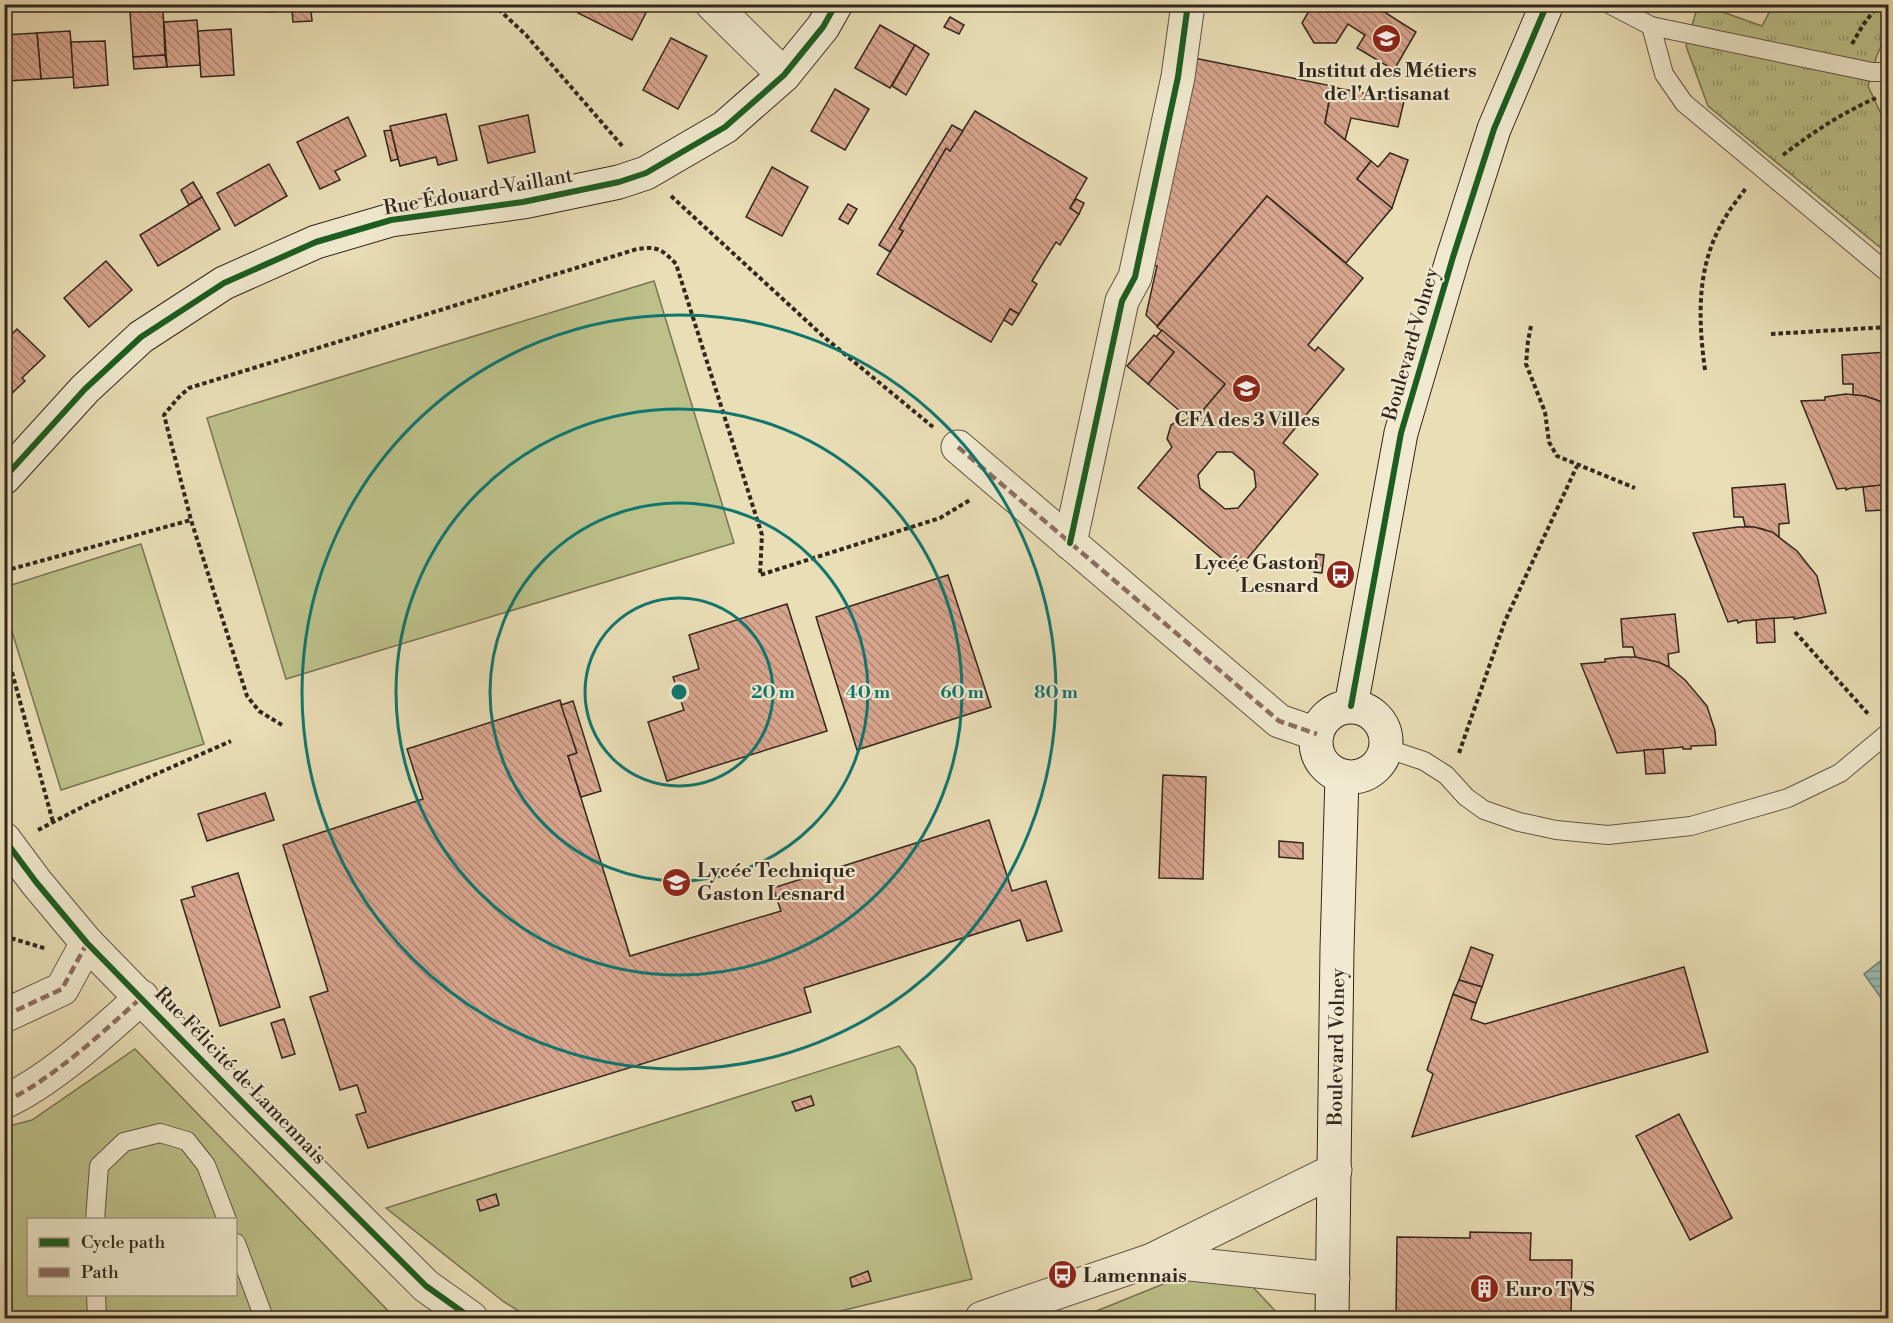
<svg xmlns="http://www.w3.org/2000/svg" width="1893" height="1323" font-family="'Libre Bodoni',serif">
<style>
.green{fill:#bdc089;stroke:#787454;stroke-width:1.5;fill-rule:evenodd}
.park{fill:url(#park-tufts);stroke:#787454;stroke-width:1.5}
.water{fill:url(#water-rules);stroke:#6f8076;stroke-width:1.5}
.building{fill:url(#building-back-hatch);stroke:#32271e;stroke-width:1.5;fill-rule:evenodd}
.lines{fill:none;stroke-linecap:round;stroke-linejoin:round}
.lane-casing{stroke:#605544;stroke-width:20}
.street-casing{stroke:#605544;stroke-width:35}
.secondary-casing{stroke:#32271e;stroke-width:35}
.path{stroke:#32271e;stroke-width:4;stroke-dasharray:4.5 3;stroke-linecap:butt}
.lane{stroke:#f1ead0;stroke-width:18}
.street{stroke:#f1ead0;stroke-width:33}
.secondary{stroke:#f1ead0;stroke-width:33}
.quiet{stroke:#8d6e63;stroke-width:4.5;stroke-dasharray:9 4.5;stroke-linecap:butt}
.cycleway-casing{stroke:#f1ead0;stroke-width:10}
.cycleway{stroke:#1b5e20;stroke-width:6}
.ring{fill:none;stroke:#0f766e;stroke-width:3}
.labels{text-anchor:middle;stroke-width:4.5;stroke-linejoin:round;paint-order:stroke}
.poi-label{font-size:20px;font-weight:bold;fill:#32271e;stroke:#f1ead0;text-anchor:start}
.street-label{font-size:20px;fill:#32271e;stroke:#f1ead0}
.centre{fill:#0f766e;stroke:#f1ead0;stroke-width:3}
.ring-label{font-size:18px;text-anchor:middle;font-weight:bold;fill:#0f766e;stroke:#f1ead0;stroke-width:4.5;stroke-linejoin:round;paint-order:stroke}
</style>
<defs>
<pattern id="park-tufts" width="24" height="20" patternUnits="userSpaceOnUse" patternTransform="scale(1.5)"><rect width="24" height="20" fill="#bdc089"/><path d="M3 7l-1-3M5 7V3M7 7l1-3M15 17l-1-3M17 17v-4M19 17l1-3" fill="none" stroke="#9a9c6f"/></pattern>
<pattern id="water-rules" width="6" height="5" patternUnits="userSpaceOnUse" patternTransform="scale(1.5)"><rect width="6" height="5" fill="#98bcb1"/><path d="M0 2.5h6" fill="none" stroke="#7d998f"/></pattern>
<pattern id="building-back-hatch" width="6" height="6" patternUnits="userSpaceOnUse" patternTransform="scale(1.5)"><rect width="6" height="6" fill="#d8a58e"/><path d="M-1 5l2 2M0 0l6 6M5-1l2 2" fill="none" stroke="#b08673"/></pattern>
</defs>
<rect width="100%" height="100%" fill="#eadeb6"/>
<filter id="stains"><feTurbulence type="fractalNoise" baseFrequency=".00333" numOctaves="4"/><feColorMatrix values="0 0 0 0 .2 0 0 0 0 .09 0 0 0 0 .02 0 0 0 .5 -.17"/></filter>
<radialGradient id="worn" r=".72"><stop offset=".6" stop-color="#630" stop-opacity="0"/><stop offset="1" stop-color="#630" stop-opacity=".3"/></radialGradient>
<!-- green -->
<g class="green">
<polygon points="654,281 734,543 286,679 207,418"/>
<polygon points="141,544 204,744 61,790 5,609 5,587"/>
<polygon points="899,1046 915,1067 972,1279 812,1318 530,1318 504,1302 386,1208"/>
<path d="M135,1049L395,1318H5V1127L32,1120ZM28,1220H236V1294H28Z"/>
<polygon points="1188,1274 1250,1284 1282,1318 1079,1318"/>
</g>
<!-- park -->
<polygon class="park" points="1698,5 1703,5 1762,26 1773,5 1888,5 1888,31 1877,55 1868,86 1888,129 1888,254 1708,106 1686,46"/>
<!-- water -->
<polygon class="water" points="1888,955 1888,1008 1864,974"/>
<!-- building -->
<g class="building">
<polygon points="266,4 311,4 311,10 266,12"/>
<polygon points="311,4 323,4 323,9 311,10"/>
<polygon points="583,4 644,4 649,7 632,40 578,13"/>
<polygon points="1313,4 1384,4 1381,10 1416,32 1394,70 1357,48 1365,35 1348,24 1336,43 1314,43 1302,23"/>
<polygon points="1746,4 1765,4 1762,11"/>
<polygon points="163,10 165,55 133,57 130,12"/>
<polygon points="311,10 312,21 293,22 292,11"/>
<polygon points="950,17 964,25 959,34 944,27"/>
<polygon points="197,20 200,65 167,67 164,22"/>
<polygon points="880,25 915,45 890,88 855,68"/>
<polygon points="231,29 234,75 201,77 198,31"/>
<polygon points="70,31 74,77 41,79 37,33"/>
<polygon points="37,33 41,79 7,81 4,35"/>
<polygon points="671,38 707,56 678,109 643,90"/>
<polygon points="4,39 7,81 4,81"/>
<polygon points="105,41 108,85 74,88 71,42"/>
<polygon points="915,45 929,54 906,95 892,86"/>
<polygon points="165,55 167,67 134,69 133,57"/>
<polygon points="1194,58 1332,86 1325,123 1371,161 1357,179 1392,208 1346,263 1267,196 1157,326 1146,315 1157,266 1149,264"/>
<polygon points="1332,87 1404,101 1398,127 1351,118 1345,140 1325,123"/>
<polygon points="835,89 869,109 845,150 811,131"/>
<polygon points="975,111 1087,178 1070,208 1079,214 1060,245 1056,242 1032,281 1037,284 1019,314 1010,309 991,342 877,274 903,231 899,229 946,148 950,151"/>
<polygon points="446,114 457,160 438,165 436,157 400,166 390,126"/>
<polygon points="528,115 535,152 488,163 479,126"/>
<polygon points="348,117 366,156 335,171 340,180 320,189 297,142"/>
<polygon points="952,125 963,131 950,151 946,148 899,229 903,231 890,252 879,245"/>
<polygon points="391,130 398,159 391,161 384,131"/>
<polygon points="1390,153 1408,160 1392,208 1357,179 1371,161 1378,167"/>
<polygon points="269,164 287,196 235,226 217,193"/>
<polygon points="772,167 808,187 782,236 746,217"/>
<polygon points="193,182 202,197 189,205 181,190"/>
<path d="M1267,196L1363,278L1308,345L1315,351L1318,347L1344,369L1283,443L1318,474L1237,571L1138,488L1172,447L1167,439L1171,425L1176,422L1187,420L1192,423L1225,384L1157,327ZM1217,452H1232L1254,471L1256,487L1238,508L1225,509L1200,488L1198,475Z"/>
<polygon points="202,197 220,229 158,266 140,235"/>
<polygon points="1076,199 1084,203 1079,214 1070,208"/>
<polygon points="848,204 857,209 848,224 839,219"/>
<polygon points="106,261 132,290 89,327 64,298"/>
<polygon points="1010,309 1019,314 1012,325 1004,320"/>
<polygon points="17,329 45,356 22,378 25,381 9,396 4,391 4,342"/>
<polygon points="1162,330 1225,384 1193,422 1148,384 1174,352 1156,337"/>
<polygon points="1154,335 1174,352 1148,384 1127,366"/>
<polygon points="1888,352 1888,392 1886,392 1888,404 1865,396 1853,395 1853,384 1843,384 1842,355"/>
<polygon points="1846,394 1865,396 1888,404 1888,485 1851,488 1846,490 1846,488 1837,489 1801,401 1825,400 1825,397"/>
<polygon points="1785,484 1789,523 1779,524 1779,537 1763,529 1745,526 1743,517 1734,517 1732,488"/>
<polygon points="1882,485 1884,510 1866,511 1863,487"/>
<polygon points="1738,527 1754,527 1772,532 1797,551 1817,576 1826,613 1794,619 1794,617 1743,621 1738,623 1737,620 1728,622 1693,533"/>
<polygon points="1316,554 1324,555 1322,573 1314,572"/>
<polygon points="948,575 991,707 857,750 816,617"/>
<polygon points="787,604 827,731 667,781 648,722 684,710 673,677 699,669 689,635"/>
<polygon points="1675,614 1679,652 1668,654 1669,667 1635,657 1633,647 1623,647 1621,619"/>
<polygon points="1774,618 1775,642 1757,643 1756,620"/>
<polygon points="1622,657 1635,657 1658,662 1669,667 1685,680 1707,706 1715,731 1716,745 1691,746 1691,749 1683,749 1683,747 1617,753 1581,664 1605,662 1605,659"/>
<polygon points="560,700 577,753 568,756 630,956 781,911 773,888 989,820 1012,891 1046,881 1062,931 1027,941 1020,920 804,988 811,1012 368,1148 356,1115 366,1112 357,1085 340,1090 310,997 328,991 283,845 423,799 407,749"/>
<polygon points="573,701 601,791 581,797 568,756 577,753 561,705"/>
<polygon points="1663,749 1665,773 1646,774 1644,750"/>
<polygon points="1163,775 1206,777 1203,879 1159,878"/>
<polygon points="265,793 274,820 207,841 198,814"/>
<polygon points="1279,841 1303,843 1303,859 1279,857"/>
<polygon points="238,873 280,1007 220,1026 181,900 195,896 192,887"/>
<polygon points="1471,947 1493,955 1482,987 1459,980"/>
<polygon points="1684,967 1708,1052 1412,1137 1433,1074 1427,1070 1453,994 1476,1003 1471,1019 1485,1024"/>
<polygon points="1459,980 1482,987 1476,1003 1453,994"/>
<polygon points="284,1019 295,1054 282,1058 271,1023"/>
<polygon points="811,1096 814,1105 796,1111 792,1102"/>
<polygon points="1679,1114 1732,1218 1690,1240 1636,1136"/>
<polygon points="496,1194 499,1205 480,1211 477,1200"/>
<polygon points="1470,1232 1531,1233 1530,1260 1572,1260 1571,1318 1396,1318 1397,1237 1470,1238"/>
<polygon points="868,1271 871,1281 852,1287 850,1278"/>
<polygon points="1179,1312 1180,1318 1159,1318"/>
</g>
<g class="lines">
<defs>
<g id="lane">
<polyline points="1609,4 1651,26 1872,72 1888,72"/>
<polyline points="1651,26 1664,74 1684,103 1888,273"/>
<polyline points="1385,748 1424,761 1446,775 1466,797 1484,810 1519,822 1556,830 1608,835 1691,826 1788,798 1840,773 1888,733"/>
<polyline points="95,1220 99,1166 124,1142 160,1133 187,1141 206,1165 227,1220"/>
<polyline points="236,1243 264,1318"/>
<polyline points="96,1294 97,1318"/>
</g>
<g id="street">
<polyline points="712,4 784,75"/>
<polyline points="958,447 1279,721 1317,734"/>
<polyline points="1070,543 1122,301 1135,277 1178,77 1188,4"/>
<polyline points="4,839 36,882 87,943 252,1112 426,1286 471,1318"/>
<polyline points="4,1016 62,989 87,943"/>
<path d="M4,1102C52,1080 103,1032 142,997"/>
<polyline points="1152,1260 1333,1279"/>
<polyline points="982,1318 1152,1260 1335,1170"/>
</g>
<g id="secondary">
<polyline points="4,478 85,389 141,337 224,283 316,242 391,220 523,202 619,182 646,173 725,127 784,75 823,27 836,4"/>
<polyline points="1351,706 1401,433 1453,257 1494,129 1547,4"/>
<circle cx="1351" cy="742" r="35"/>
<polyline points="1332,1318 1337,949 1342,776"/>
</g>
</defs>
<!-- lane casing -->
<use href="#lane" class="lane-casing"/>
<!-- street casing -->
<use href="#street" class="street-casing"/>
<!-- secondary casing -->
<use href="#secondary" class="secondary-casing"/>
<!-- path -->
<g class="path">
<polyline points="493,4 526,35 624,148"/>
<polyline points="1852,44 1863,25 1879,4"/>
<path d="M1783,155C1813,132 1842,113 1876,98"/>
<polyline points="671,196 824,337 933,427"/>
<polyline points="1531,326 1528,341 1526,364 1545,412 1549,442 1557,456 1635,488"/>
<polyline points="1771,334 1888,327"/>
<path d="M1705,370C1698,318 1696,265 1725,218C1731,207 1739,198 1746,188"/>
<polyline points="4,571 191,520"/>
<polyline points="1795,632 1870,716"/>
<polyline points="4,643 53,822"/>
<path d="M282,725L259,711L247,696L191,520L164,415L178,398L189,388L637,249C657,246 662,249 676,264L762,535L760,575L940,518L970,500"/>
<polyline points="1459,753 1505,621 1577,466"/>
<polyline points="38,830 88,804 231,741"/>
<polyline points="4,936 47,949"/>
</g>
<!-- lane -->
<use href="#lane" class="lane"/>
<!-- street -->
<use href="#street" class="street"/>
<!-- secondary -->
<use href="#secondary" class="secondary"/>
<!-- quiet -->
<g class="quiet">
<polyline points="958,447 1279,721 1317,734"/>
<polyline points="4,1016 62,989 87,943"/>
<path d="M4,1102C52,1080 103,1032 142,997"/>
</g>
<defs>
<g id="cycleway">
<polyline points="4,478 85,389 141,337 224,283 316,242 391,220 523,202 619,182 646,173 725,127 784,75 823,27 836,4"/>
<polyline points="1070,543 1122,301 1135,277 1178,77 1188,4"/>
<polyline points="1351,706 1401,433 1453,257 1494,129 1547,4"/>
<polyline points="4,839 36,882 87,943 252,1112 426,1286 471,1318"/>
</g>
</defs>
<!-- cycleway casing -->
<use href="#cycleway" class="cycleway-casing"/>
<!-- cycleway -->
<use href="#cycleway" class="cycleway"/>
</g>
<!-- distance rings -->
<g class="ring">
<circle cx="679" cy="692" r="94"/>
<circle cx="679" cy="692" r="189"/>
<circle cx="679" cy="692" r="283"/>
<circle cx="679" cy="692" r="377"/>
</g>
<!-- icons -->
<defs>
<symbol id="school-disc" viewBox="-11 -11 22 22"><circle r="9.5" fill="#8f2418" stroke="#f1ead0"/><path d="M0-5L7-2L0 1L-7-2ZM-4 1L0 2.5L4 1V4Q0 6-4 4Z" fill="#fff"/></symbol>
<symbol id="bus-disc" viewBox="-11 -11 22 22"><circle r="9.5" fill="#8f2418" stroke="#f1ead0"/><path d="M-5-6H5V4H4V6H2V4H-2V6H-4V4H-5ZM-3.5-4V0h7V-4ZM-3.5 1.2v1.5H-2V1.2ZM2 1.2v1.5H3.5V1.2Z" fill="#fff"/></symbol>
<symbol id="building-disc" viewBox="-11 -11 22 22"><circle r="9.5" fill="#8f2418" stroke="#f1ead0"/><path d="M-4-6H4V6H1V3H-1V6H-4ZM-2.5-4.3h1.7v1.8h-1.7ZM.8-4.3h1.7v1.8H.8ZM-2.5-1h1.7V.8h-1.7ZM.8-1h1.7V.8H.8Z" fill="#fff"/></symbol>
</defs>
<g fill-rule="evenodd">
<use href="#school-disc" x="1370" y="22" width="33" height="33"/>
<use href="#school-disc" x="1230" y="372" width="33" height="33"/>
<use href="#bus-disc" x="1324" y="558" width="33" height="33"/>
<use href="#school-disc" x="660" y="866" width="33" height="33"/>
<use href="#bus-disc" x="1046" y="1258" width="33" height="33"/>
<use href="#building-disc" x="1468" y="1272" width="33" height="33"/>
</g>
<g class="labels">
<!-- poi labels -->
<g class="poi-label">
<text x="1387" y="77" text-anchor="middle">Institut des Métiers<tspan x="1387" dy="23">de l'Artisanat</tspan></text>
<text x="1247" y="426" text-anchor="middle">CFA des 3 Villes</text>
<text x="1319" y="569" text-anchor="end">Lycée Gaston<tspan x="1319" dy="23">Lesnard</tspan></text>
<text x="697" y="877">Lycée Technique<tspan x="697" dy="23">Gaston Lesnard</tspan></text>
<text x="1083" y="1282">Lamennais</text>
<text x="1505" y="1296">Euro TVS</text>
</g>
<!-- street labels -->
<g class="street-label">
<text transform="translate(478 191) rotate(-10)" y="7">Rue Édouard Vaillant</text>
<text transform="translate(1410 344) rotate(-74)" y="7">Boulevard Volney</text>
<text transform="translate(1336 1047) rotate(-89)" y="7">Boulevard Volney</text>
<text transform="translate(241 1075) rotate(46)" y="7">Rue Félicité de Lamennais</text>
</g>
</g>
<circle cx="679" cy="692" r="9" class="centre"/>
<g class="ring-label">
<text x="773" y="698">20 m</text>
<text x="868" y="698">40 m</text>
<text x="962" y="698">60 m</text>
<text x="1056" y="698">80 m</text>
</g>
<!-- margin -->
<rect width="1893" height="1323" fill="none" stroke="#eadeb6" stroke-width="24"/>
<rect x="6" y="6" width="1881" height="1311" fill="none" stroke="#32271e" stroke-width="3"/>
<rect x="12" y="12" width="1869" height="1299" fill="none" stroke="#32271e" stroke-width="1.5"/>
<!-- legend -->
<rect x="27" y="1218" width="210" height="78" fill="#f1ead0" stroke="#a59c89" stroke-width="1.5"/>
<rect x="39" y="1238" width="30" height="9" fill="#1b5e20" stroke="#a59c89" stroke-width="1.5"/>
<text x="81" y="1248" font-size="18" fill="#32271e">Cycle path</text>
<rect x="39" y="1268" width="30" height="9" fill="#8d6e63" stroke="#a59c89" stroke-width="1.5"/>
<text x="81" y="1278" font-size="18" fill="#32271e">Path</text>
<rect width="100%" height="100%" filter="url(#stains)"/>
<rect width="100%" height="100%" fill="url(#worn)"/>
</svg>
